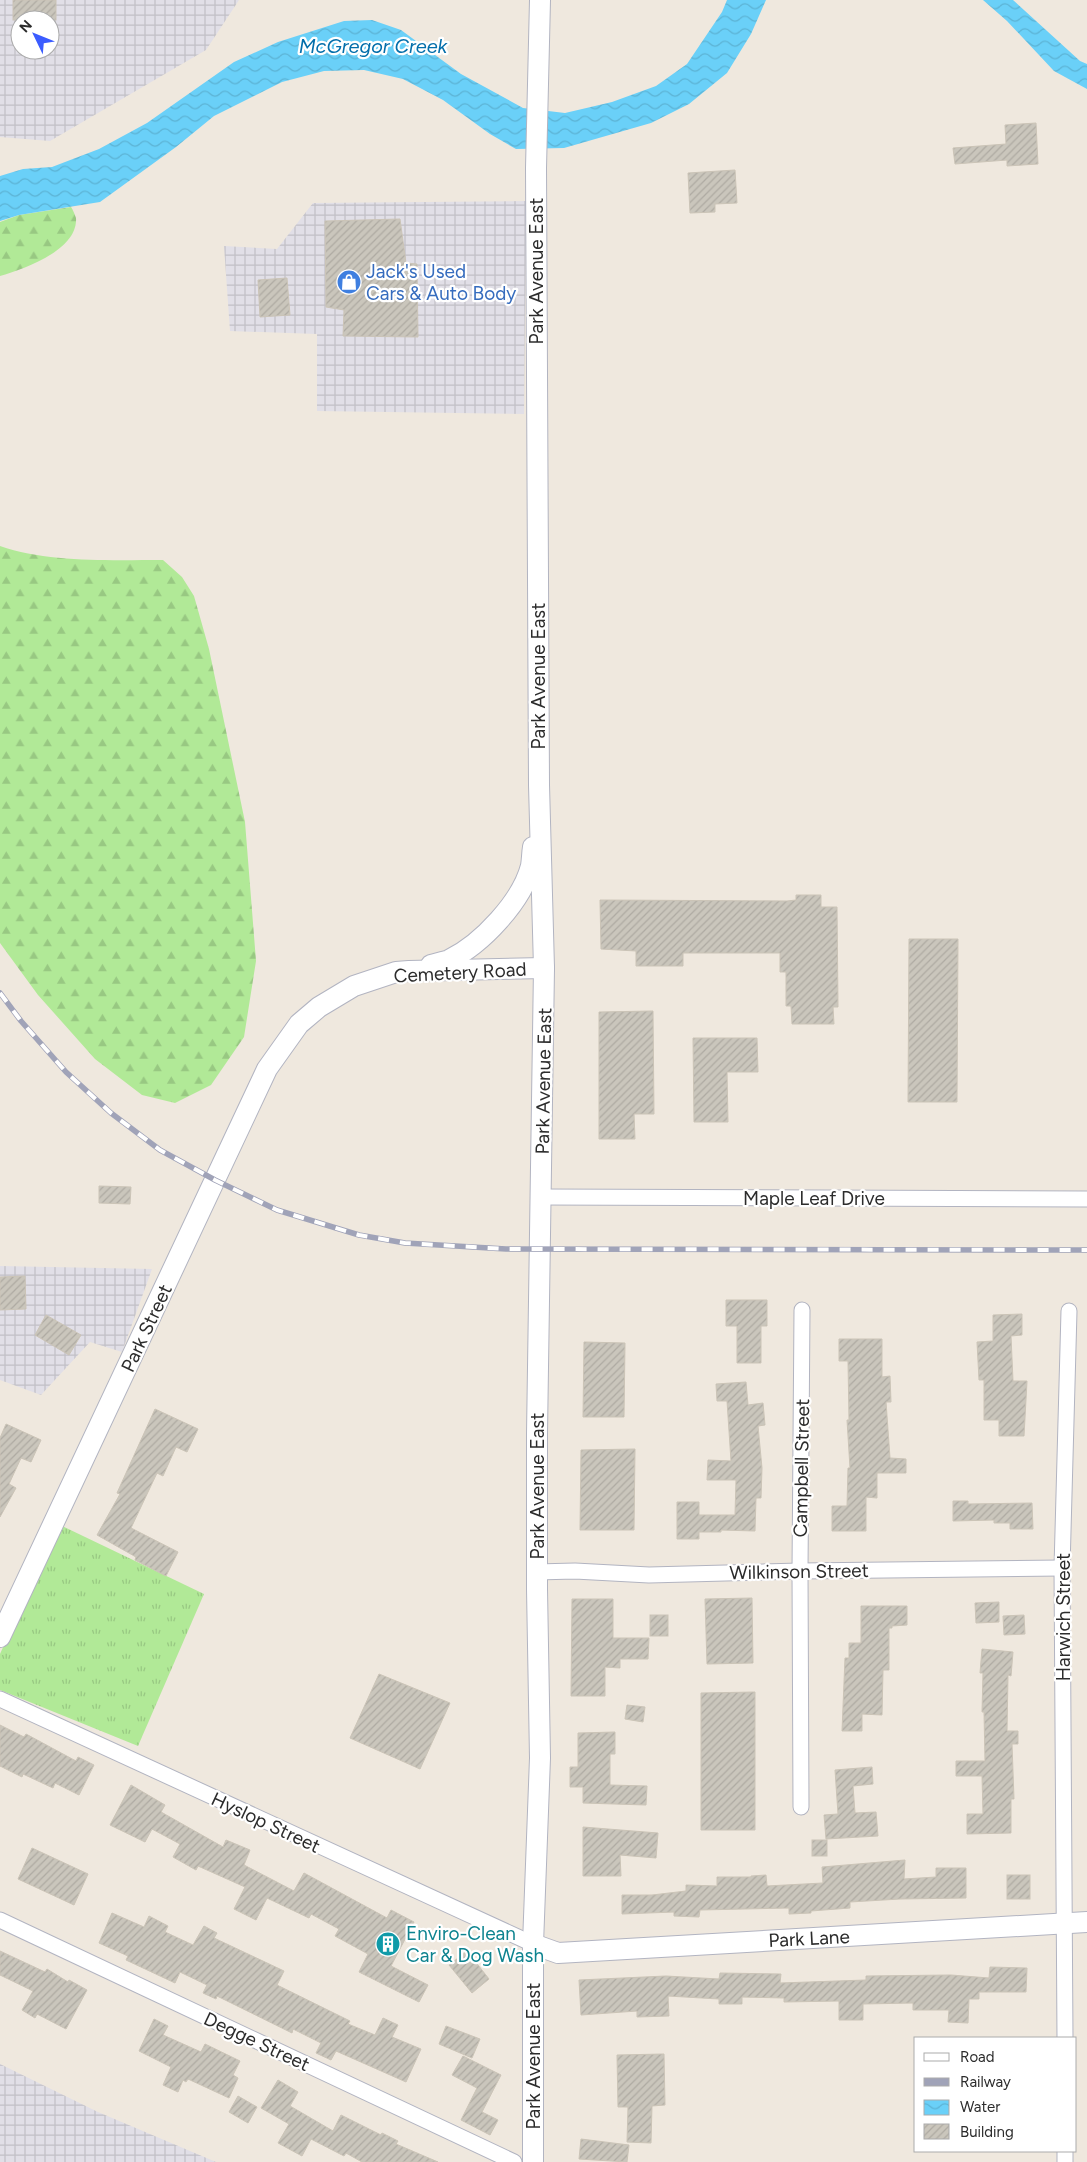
<svg xmlns="http://www.w3.org/2000/svg" width="1087" height="2162" font-family="Figtree,sans-serif">
<style>
.industrial{fill:url(#industrial-grid);fill-rule:evenodd}
.grass{fill:url(#grass-tufts)}
.forest{fill:url(#forest-firs)}
.water{fill:url(#water-waves)}
.building{fill:url(#building-hatch);stroke:#cbc4b7}
.lines{fill:none;stroke-linecap:round;stroke-linejoin:round}
.street-casing{stroke:#b2b4c1;stroke-width:17}
.secondary-casing{stroke:#b2b4c1;stroke-width:22}
.street{stroke:#fff;stroke-width:15}
.secondary{stroke:#fff;stroke-width:20}
.rail-casing{stroke:#a0a3b8;stroke-width:5.5}
.rail{stroke:#fff;stroke-width:4;stroke-dasharray:11;stroke-linecap:butt}
.labels{text-anchor:middle;stroke-width:4.5;stroke-linejoin:round;paint-order:stroke}
.shop-label{font-size:19px;fill:#366cbe;stroke:#fff;text-anchor:start}
.street-label{font-size:19px;fill:#2c2c2c;stroke:#fff}
.culture-label{font-size:19px;fill:#0d838f;stroke:#fff;text-anchor:start}
.water-label{font-size:20px;font-style:italic;fill:#036eaa;stroke:#fff}
</style>
<defs>
<pattern id="industrial-grid" width="8" height="8" patternUnits="userSpaceOnUse" patternTransform="scale(1.25)"><rect width="8" height="8" fill="#e1dfe7"/><path d="M0 4h8M4 0v8" fill="none" stroke="#c1c0c6"/></pattern>
<pattern id="grass-tufts" width="24" height="20" patternUnits="userSpaceOnUse" patternTransform="scale(1.25)"><rect width="24" height="20" fill="#b1e997"/><path d="M3 7l-1-3M5 7V3M7 7l1-3M15 17l-1-3M17 17v-4M19 17l1-3" fill="none" stroke="#98c882"/></pattern>
<pattern id="forest-firs" width="22" height="20" patternUnits="userSpaceOnUse" patternTransform="scale(1.25)"><rect width="22" height="20" fill="#b1e997"/><path d="M5 1l3.5 6h-7zM16 11l3.5 6h-7z" fill="#98c882"/></pattern>
<pattern id="water-waves" width="16" height="10" patternUnits="userSpaceOnUse" patternTransform="scale(1.25)"><rect width="16" height="10" fill="#6ad0f8"/><path d="M0 5q4-4 8 0t8 0" fill="none" stroke="#5cb3d5"/></pattern>
<pattern id="building-hatch" width="6" height="6" patternUnits="userSpaceOnUse" patternTransform="scale(1.25)"><rect width="6" height="6" fill="#cac6bc"/><path d="M-1 1l2-2M0 6l6-6M5 7l2-2" fill="none" stroke="#aeaaa2"/></pattern>
</defs>
<rect width="100%" height="100%" fill="#efe8de"/>
<!-- industrial -->
<g class="industrial">
<path d="M0,0H239L206,50L50,141L0,137ZM20,20H50V50H20Z"/>
<polygon points="526,201 524,414 317,411 317,334 230,331 224,246 277,249 313,203"/>
<polygon points="0,1266 152,1269 122,1352 90,1342 41,1395 0,1380"/>
<polygon points="0,2064 98,2112 216,2162 0,2162"/>
</g>
<!-- grass -->
<polygon class="grass" points="58,1524 204,1594 138,1746 0,1690 0,1654"/>
<!-- forest -->
<g class="forest">
<path d="M71,207C73,210 75,215 76,218C78,250 24,269 0,276V222L19,215Z"/>
<path d="M0,546C48,563 112,560 163,560L182,577L194,596L209,649L245,822L256,961L244,1037L211,1085L175,1103L142,1095L95,1059L38,995L0,943Z"/>
</g>
<!-- water -->
<g class="water">
<polygon points="727,0 766,0 751,34 727,73 689,104 651,123 564,148 516,149 490,134 443,100 403,79 364,70 324,71 282,82 214,116 176,147 100,202 19,215 0,221 0,176 23,169 52,167 99,149 147,123 234,62 278,42 344,21 372,20 401,30 461,74 523,108 565,113 612,102 656,86 687,64 722,12"/>
<polygon points="983,0 1013,0 1080,61 1087,64 1087,89 1054,71 1007,21"/>
</g>
<!-- building -->
<g class="building">
<rect x="13" y="0" width="43" height="20"/>
<polygon points="1036,123 1038,164 1007,166 1007,160 955,164 953,148 1006,144 1005,125"/>
<polygon points="735,170 737,203 715,204 715,212 690,213 688,173"/>
<polygon points="400,219 406,263 417,264 418,337 343,336 344,310 326,307 325,221"/>
<polygon points="287,278 290,315 260,317 258,280"/>
<polygon points="796,895 821,895 821,907 837,907 838,1007 833,1007 834,1024 792,1024 791,1006 786,1006 786,972 780,972 780,953 683,953 683,966 636,966 636,951 601,949 600,900 787,901 796,900"/>
<polygon points="909,939 958,939 957,1102 908,1102"/>
<polygon points="653,1011 654,1114 634,1114 635,1139 599,1139 599,1012"/>
<polygon points="693,1038 757,1038 758,1072 727,1072 728,1122 694,1122"/>
<polygon points="99,1186 131,1187 130,1204 99,1203"/>
<polygon points="25,1276 26,1309 0,1310 0,1277"/>
<polygon points="726,1300 767,1300 767,1326 761,1326 761,1363 737,1363 737,1326 726,1326"/>
<polygon points="1022,1314 1022,1335 1011,1336 1013,1381 1027,1381 1024,1436 999,1436 999,1420 984,1420 984,1380 979,1380 977,1342 993,1341 993,1315"/>
<polygon points="46,1315 81,1335 69,1355 35,1335"/>
<polygon points="839,1339 882,1339 882,1377 890,1376 891,1402 886,1402 890,1458 906,1459 906,1473 877,1473 877,1498 866,1497 866,1531 832,1531 832,1506 847,1506 848,1468 850,1468 847,1420 849,1420 848,1361 839,1361"/>
<polygon points="584,1342 625,1343 624,1417 583,1417"/>
<polygon points="746,1382 748,1405 763,1403 765,1425 758,1426 762,1468 761,1498 756,1498 755,1531 721,1530 721,1532 699,1532 699,1539 677,1539 677,1502 699,1502 699,1515 735,1515 736,1480 707,1480 708,1460 731,1461 727,1401 717,1401 716,1384"/>
<polygon points="155,1409 198,1429 187,1452 176,1447 163,1476 157,1473 131,1528 178,1552 166,1576 135,1560 136,1557 97,1535 120,1494 117,1493"/>
<polygon points="6,1424 41,1440 31,1462 21,1458 9,1484 16,1488 0,1517 0,1438"/>
<polygon points="635,1449 634,1530 580,1530 581,1450"/>
<polygon points="953,1501 968,1501 968,1504 1032,1503 1033,1529 1010,1529 1010,1523 994,1523 994,1520 953,1521"/>
<polygon points="752,1598 753,1663 707,1664 705,1599"/>
<polygon points="572,1599 613,1599 613,1638 649,1638 648,1659 620,1659 620,1668 605,1667 605,1696 571,1696"/>
<polygon points="999,1602 999,1622 976,1623 975,1603"/>
<polygon points="861,1606 907,1606 907,1625 892,1626 892,1628 889,1628 889,1670 883,1670 882,1715 862,1714 862,1731 842,1731 845,1658 849,1658 849,1643 861,1643"/>
<rect x="650" y="1615" width="18" height="21"/>
<polygon points="1024,1615 1025,1634 1004,1635 1003,1616"/>
<polygon points="982,1649 1013,1652 1011,1676 1008,1675 1007,1731 1018,1731 1018,1744 1012,1744 1014,1799 1011,1799 1011,1833 967,1834 967,1814 983,1814 982,1776 956,1776 956,1761 985,1761 984,1712 982,1712 983,1673 980,1673"/>
<polygon points="379,1674 450,1703 420,1769 350,1738"/>
<polygon points="755,1692 755,1830 701,1830 701,1693"/>
<polygon points="627,1705 645,1707 643,1722 625,1719"/>
<polygon points="0,1725 24,1737 26,1734 76,1761 78,1757 94,1765 79,1795 55,1783 53,1788 23,1774 22,1777 0,1766"/>
<polygon points="615,1732 615,1754 610,1754 610,1785 647,1786 646,1805 583,1803 583,1787 570,1787 570,1767 578,1767 578,1733"/>
<polygon points="872,1767 873,1784 853,1786 855,1813 876,1812 878,1836 826,1839 824,1815 838,1814 835,1770"/>
<polygon points="131,1785 165,1805 161,1812 223,1847 226,1840 250,1850 244,1865 294,1891 304,1873 387,1918 391,1910 414,1922 391,1966 428,1985 419,2002 359,1972 368,1954 335,1936 339,1929 311,1914 309,1918 267,1898 256,1920 234,1909 245,1887 198,1866 196,1870 173,1857 180,1844 152,1829 145,1842 110,1825"/>
<polygon points="583,1827 658,1833 656,1858 620,1855 621,1876 583,1876"/>
<rect x="812" y="1840" width="15" height="16"/>
<polygon points="32,1848 88,1874 74,1905 18,1879"/>
<polygon points="905,1860 904,1879 936,1877 936,1868 966,1868 966,1898 900,1899 850,1902 850,1908 811,1911 811,1913 789,1914 789,1908 700,1910 699,1917 674,1916 674,1912 622,1914 622,1895 652,1895 686,1891 686,1885 717,1886 717,1877 751,1877 751,1876 766,1875 767,1886 823,1883 822,1867"/>
<rect x="1007" y="1875" width="23" height="24"/>
<polygon points="112,1913 144,1927 149,1916 168,1926 165,1932 193,1945 204,1926 217,1933 214,1938 284,1971 277,1985 350,2021 348,2024 375,2035 383,2018 398,2025 392,2037 421,2049 406,2082 336,2051 331,2060 316,2053 321,2043 293,2029 292,2033 217,1996 216,1999 203,1993 207,1985 180,1972 175,1983 126,1960 128,1956 99,1943"/>
<polygon points="0,1951 45,1972 47,1969 68,1982 69,1980 87,1990 66,2029 37,2014 35,2018 22,2010 33,1991 0,1975"/>
<polygon points="467,1951 489,1979 472,1993 449,1965"/>
<polygon points="990,1967 1027,1968 1026,1992 979,1992 979,1999 969,1999 968,2023 948,2022 949,2010 913,2010 913,2003 863,2004 863,2020 839,2020 839,2001 784,2002 784,1998 742,1997 742,2004 719,2004 719,1999 668,1996 669,2016 637,2017 637,2011 581,2015 579,1980 666,1976 719,1979 720,1973 781,1974 780,1983 866,1980 866,1976 951,1975 989,1978"/>
<polygon points="154,2019 168,2026 163,2035 201,2052 205,2044 240,2061 233,2075 238,2078 229,2098 188,2079 186,2082 183,2080 178,2092 163,2085 171,2067 139,2051"/>
<polygon points="446,2026 480,2039 472,2058 439,2044"/>
<polygon points="664,2054 665,2105 652,2106 651,2143 627,2142 628,2107 618,2107 617,2055"/>
<polygon points="463,2056 501,2075 482,2112 498,2120 490,2135 461,2120 477,2088 452,2075"/>
<polygon points="278,2080 298,2092 290,2106 333,2131 341,2115 381,2135 382,2133 398,2141 396,2144 438,2162 362,2162 346,2153 344,2156 311,2139 302,2156 278,2143 289,2124 261,2108"/>
<polygon points="238,2096 257,2107 248,2123 229,2112"/>
<polygon points="581,2139 629,2145 627,2162 579,2159"/>
</g>
<g class="lines">
<defs>
<g id="street">
<polyline points="541,1197 1087,1199"/>
<polyline points="536,1572 575,1571 649,1575 800,1571 1062,1568"/>
<polyline points="0,1699 533,1944"/>
<polyline points="801,1807 800,1571 802,1310"/>
<polyline points="0,1920 514,2162"/>
<polyline points="1065,2038 1062,1568 1069,1311"/>
<polyline points="1065,2151 1065,2162"/>
</g>
<g id="secondary">
<path d="M431,965C437,963 444,962 449,960C482,944 522,901 531,866C532,860 532,853 533,847"/>
<polyline points="0,1637 267,1069 299,1024 319,1007 354,986 396,972 409,971 544,968"/>
<polyline points="533,1944 558,1953 1087,1922"/>
<polyline points="533,2162 533,1944 540,1758 537,1589 537,1434 544,968 539,785 536,168 540,0"/>
</g>
</defs>
<!-- street casing -->
<use href="#street" class="street-casing"/>
<!-- secondary casing -->
<use href="#secondary" class="secondary-casing"/>
<!-- street -->
<use href="#street" class="street"/>
<!-- secondary -->
<use href="#secondary" class="secondary"/>
<defs>
<polyline id="rail" points="0,993 21,1021 66,1072 111,1113 160,1150 215,1180 277,1210 359,1235 405,1243 506,1249 1087,1250"/>
</defs>
<!-- rail casing -->
<use href="#rail" class="rail-casing"/>
<!-- rail -->
<use href="#rail" class="rail"/>
</g>
<!-- icons -->
<defs>
<symbol id="shop-disc" viewBox="-11 -11 22 22"><circle r="9.5" fill="#3f7fe0" stroke="#fff"/><path d="M-5-2.5h2.3a2.7 3.5 0 0 1 5.4 0H5L5.5 6h-11ZM-1.5-2.5h3a1.5 2.3 0 0 0-3 0Z" fill="#fff"/></symbol>
<symbol id="building-disc" viewBox="-11 -11 22 22"><circle r="9.5" fill="#0f9aa8" stroke="#fff"/><path d="M-4-6H4V6H1V3H-1V6H-4ZM-2.5-4.3h1.7v1.8h-1.7ZM.8-4.3h1.7v1.8H.8ZM-2.5-1h1.7V.8h-1.7ZM.8-1h1.7V.8H.8Z" fill="#fff"/></symbol>
</defs>
<g fill-rule="evenodd">
<use href="#shop-disc" x="335" y="268" width="28" height="28"/>
<use href="#building-disc" x="374" y="1930" width="28" height="28"/>
</g>
<g class="labels">
<!-- shop labels -->
<g class="shop-label">
<text x="366" y="278">Jack's Used<tspan x="366" dy="22">Cars &amp; Auto Body</tspan></text>
</g>
<!-- street labels -->
<g class="street-label">
<text transform="translate(536 271) rotate(-90)" y="7">Park Avenue East</text>
<text transform="translate(538 676) rotate(-90)" y="7">Park Avenue East</text>
<text transform="translate(460 972) rotate(-3)" y="7">Cemetery Road</text>
<text transform="translate(543 1081) rotate(-89)" y="7">Park Avenue East</text>
<text x="814" y="1205">Maple Leaf Drive</text>
<text transform="translate(146 1328) rotate(-65)" y="7">Park Street</text>
<text transform="translate(801 1468) rotate(-89)" y="7">Campbell Street</text>
<text transform="translate(537 1486) rotate(-90)" y="7">Park Avenue East</text>
<text transform="translate(799 1571) rotate(-1)" y="7">Wilkinson Street</text>
<text transform="translate(1063 1617) rotate(-90)" y="7">Harwich Street</text>
<text transform="translate(266 1822) rotate(25)" y="7">Hyslop Street</text>
<text transform="translate(809 1938) rotate(-3)" y="7">Park Lane</text>
<text transform="translate(257 2041) rotate(25)" y="7">Degge Street</text>
<text transform="translate(533 2056) rotate(-90)" y="7">Park Avenue East</text>
</g>
<!-- culture labels -->
<g class="culture-label">
<text x="406" y="1940">Enviro-Clean<tspan x="406" dy="22">Car &amp; Dog Wash</tspan></text>
</g>
<!-- water labels -->
<g class="water-label">
<text x="373" y="53">McGregor Creek</text>
</g>
</g>
<!-- legend -->
<rect x="914" y="2037" width="162" height="115" fill="#ffffff" stroke="#ababab"/>
<rect x="924" y="2053" width="25" height="8" fill="#ffffff" stroke="#ababab"/>
<text x="960" y="2062" font-size="15" fill="#2c2c2c">Road</text>
<rect x="924" y="2078" width="25" height="8" fill="#a0a3b8" stroke="#ababab"/>
<text x="960" y="2087" font-size="15" fill="#2c2c2c">Railway</text>
<rect x="924" y="2100" width="25" height="15" fill="url(#water-waves)" stroke="#ababab"/>
<text x="960" y="2112" font-size="15" fill="#2c2c2c">Water</text>
<rect x="924" y="2124" width="25" height="15" fill="url(#building-hatch)" stroke="#ababab"/>
<text x="960" y="2137" font-size="15" fill="#2c2c2c">Building</text>
<!-- north arrow -->
<g transform="translate(35 35) rotate(313)"><circle r="24" fill="#ffffff" stroke="#ababab"/>
<path d="M0-4L9 19L0 12L-9 19Z" fill="#3b5cff"/>
<text y="-8" font-size="14" font-weight="bold" text-anchor="middle" fill="#2c2c2c">N</text>
</g>
</svg>
